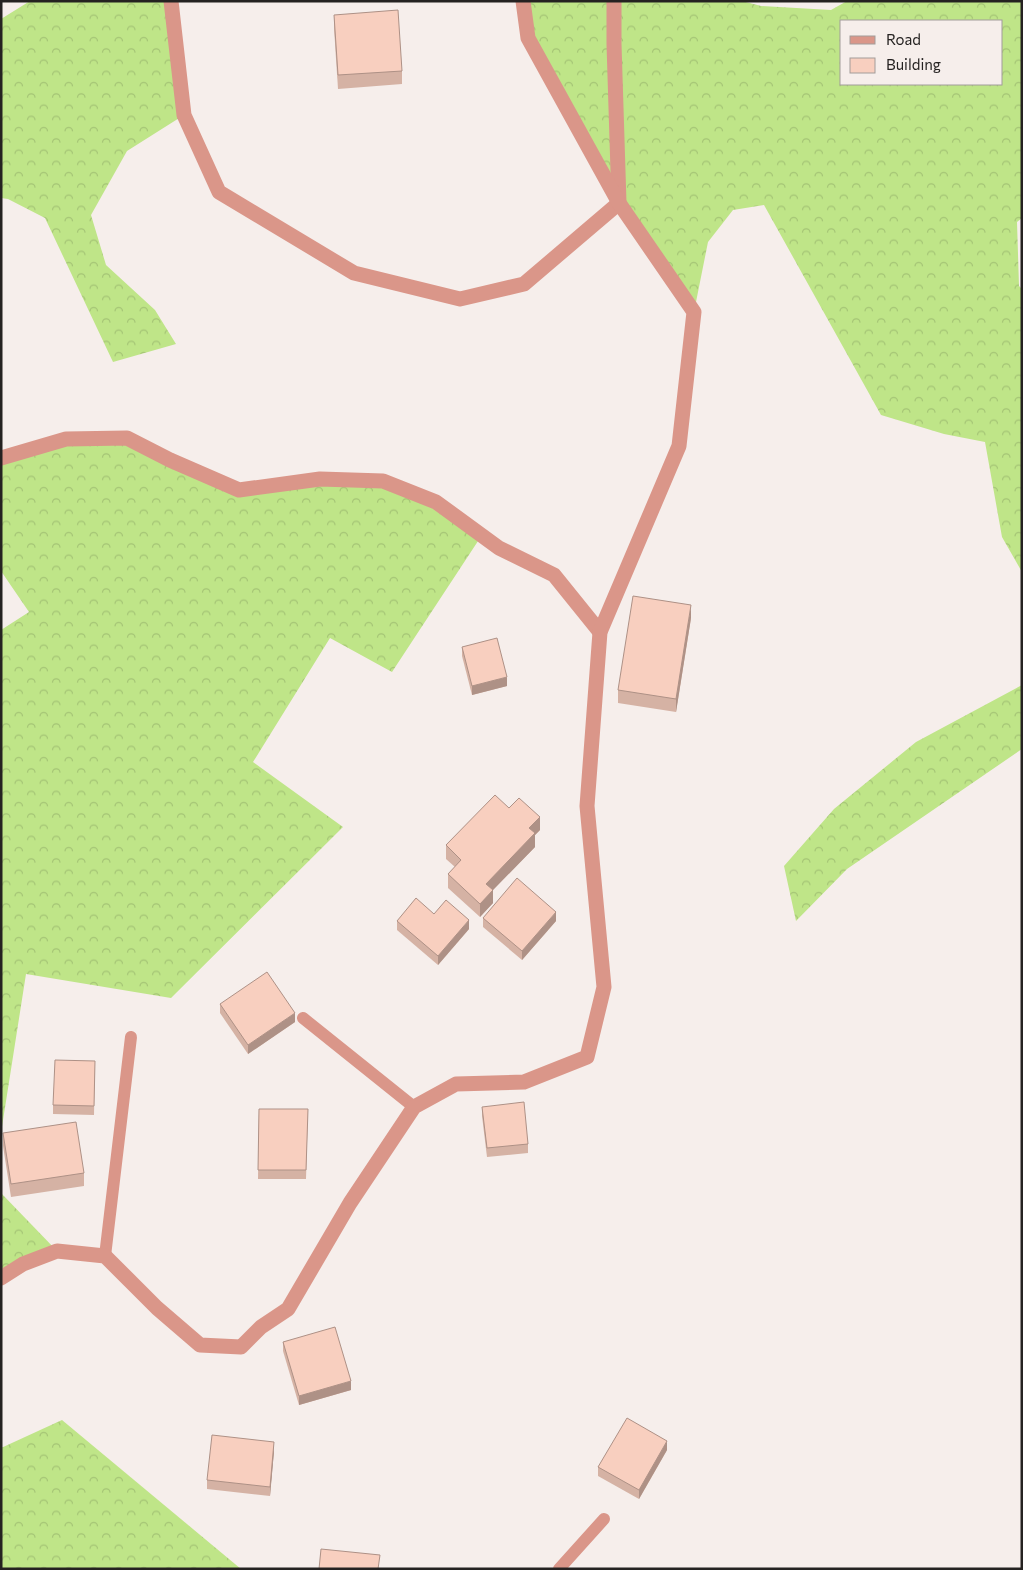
<svg xmlns="http://www.w3.org/2000/svg" width="1023" height="1570" font-family="Commissioner,sans-serif">
<style>
.forest{fill:url(#forest-crowns);fill-rule:evenodd}
.lines{fill:none;stroke-linecap:round;stroke-linejoin:round}
.service{stroke:#da9689;stroke-width:12}
.minor{stroke:#da9689;stroke-width:15}
.wall{fill:#d5b2a4}
.shaded-wall{fill:#ae9186}
.building{fill:#f8cfbf;stroke:#ae9186}
</style>
<defs>
<pattern id="forest-crowns" width="20" height="18" patternUnits="userSpaceOnUse" patternTransform="scale(1.25)"><rect width="20" height="18" fill="#bfe588"/><path d="M2 6a3 3 0 1 1 6 0M12 15a3 3 0 1 1 6 0" fill="none" stroke="#a4c475"/></pattern>
</defs>
<rect width="100%" height="100%" fill="#f6eeeb"/>
<!-- forest -->
<g class="forest">
<polygon points="30,1 171,1 184,115 127,151 91,215 106,265 155,310 176,344 113,362 45,218 8,199 1,198 1,19"/>
<path d="M523,1H742L761,6L831,10L847,1H1022V218L1017,222L1019,286L1022,289V572L1002,537L985,442L944,434L881,415L764,205L733,210L708,242L694,312L619,203L528,38ZM842,21H1002V84H842Z"/>
<polygon points="127,438 239,490 383,481 482,535 392,672 330,638 253,762 343,827 171,998 26,974 1,1133 1,630 29,612 1,571 1,458 66,439"/>
<polygon points="1022,685 1022,749 847,869 796,921 784,866 834,809 916,742"/>
<polygon points="1,1193 57,1251 1,1278"/>
<polygon points="62,1420 241,1569 1,1569 1,1448"/>
</g>
<g class="lines">
<!-- service -->
<g class="service">
<polyline points="303,1018 414,1107"/>
<polyline points="105,1256 131,1037"/>
<polyline points="559,1569 604,1519"/>
</g>
<!-- minor -->
<g class="minor">
<polyline points="171,1 184,115 219,192 354,273 460,299 524,284 619,203 614,44 614,1"/>
<polyline points="1,458 66,439 127,438 170,460 239,490 320,479 383,481 436,502 499,548 554,575 600,632"/>
<polyline points="1,1278 23,1264 57,1251 105,1256 157,1308 200,1345 241,1347 261,1327 288,1309 350,1203 414,1107 456,1084 524,1082 587,1057 604,987 587,806 600,632 679,446 694,312 619,203 528,38 523,1"/>
</g>
</g>
<!-- wall -->
<g class="wall">
<polygon points="334,15 402,71 402,84 338,89 334,28"/>
<polygon points="691,618 676,712 618,703 618,690"/>
<polygon points="462,647 507,686 472,695 462,656"/>
<polygon points="509,808 540,830 535,835 535,847 493,890 493,903 480,917 448,888 448,874 455,867 446,859 446,845"/>
<polygon points="434,914 469,929 438,965 397,930 397,921"/>
<polygon points="483,918 556,921 522,960 483,927"/>
<polygon points="220,1004 295,1022 248,1054 220,1013"/>
<polygon points="95,1061 94,1115 53,1114 53,1105"/>
<polygon points="482,1107 528,1144 528,1153 487,1157 482,1116"/>
<polygon points="259,1109 308,1109 306,1179 258,1179"/>
<polygon points="3,1133 84,1173 84,1186 11,1197 3,1146"/>
<polygon points="283,1342 351,1390 299,1405 283,1351"/>
<polygon points="667,1450 639,1499 598,1476 598,1467"/>
<polygon points="274,1451 270,1496 207,1489 207,1480"/>
</g>
<!-- shaded-wall -->
<g class="shaded-wall">
<polygon points="691,605 691,618 676,712 676,699"/>
<polygon points="507,677 507,686 472,695 472,686"/>
<polygon points="540,817 540,830 535,835 535,847 493,890 493,903 480,917 480,904 486,884 529,828"/>
<polygon points="556,912 556,921 522,960 522,951"/>
<polygon points="469,920 469,929 438,965 438,956"/>
<polygon points="295,1013 295,1022 248,1054 248,1045"/>
<polygon points="351,1381 351,1390 299,1405 299,1396"/>
<polygon points="667,1441 667,1450 639,1499 639,1490"/>
<polygon points="274,1442 274,1451 270,1496 270,1487"/>
</g>
<!-- building -->
<g class="building">
<polygon points="398,10 402,71 338,75 334,15"/>
<polygon points="633,596 691,605 676,699 618,690"/>
<polygon points="497,638 507,677 472,686 462,647"/>
<polygon points="495,795 509,808 519,798 540,817 529,828 535,833 486,884 493,890 480,904 448,874 461,860 446,845"/>
<polygon points="517,878 556,912 522,951 483,918"/>
<polygon points="416,898 434,914 446,900 469,920 438,956 397,921"/>
<polygon points="267,972 295,1013 248,1045 220,1004"/>
<polygon points="55,1060 95,1061 94,1106 53,1105"/>
<polygon points="524,1102 528,1144 487,1148 482,1107"/>
<polygon points="259,1109 308,1109 306,1170 258,1170"/>
<polygon points="76,1122 84,1173 11,1184 3,1133"/>
<polygon points="335,1327 351,1381 299,1396 283,1342"/>
<polygon points="627,1418 667,1441 639,1490 598,1467"/>
<polygon points="212,1435 274,1442 270,1487 207,1480"/>
<polygon points="321,1549 380,1555 378,1569 319,1569"/>
</g>
<!-- border -->
<rect width="1023" height="1570" fill="none" stroke="#252221" stroke-width="5"/>
<!-- legend -->
<rect x="840" y="20" width="162" height="65" fill="#f6eeeb" stroke="#a29c9a"/>
<rect x="850" y="36" width="25" height="8" fill="#da9689" stroke="#a29c9a"/>
<text x="886" y="45" font-size="15" fill="#252221">Road</text>
<rect x="850" y="58" width="25" height="15" fill="#f8cfbf" stroke="#a29c9a"/>
<text x="886" y="70" font-size="15" fill="#252221">Building</text>
</svg>
